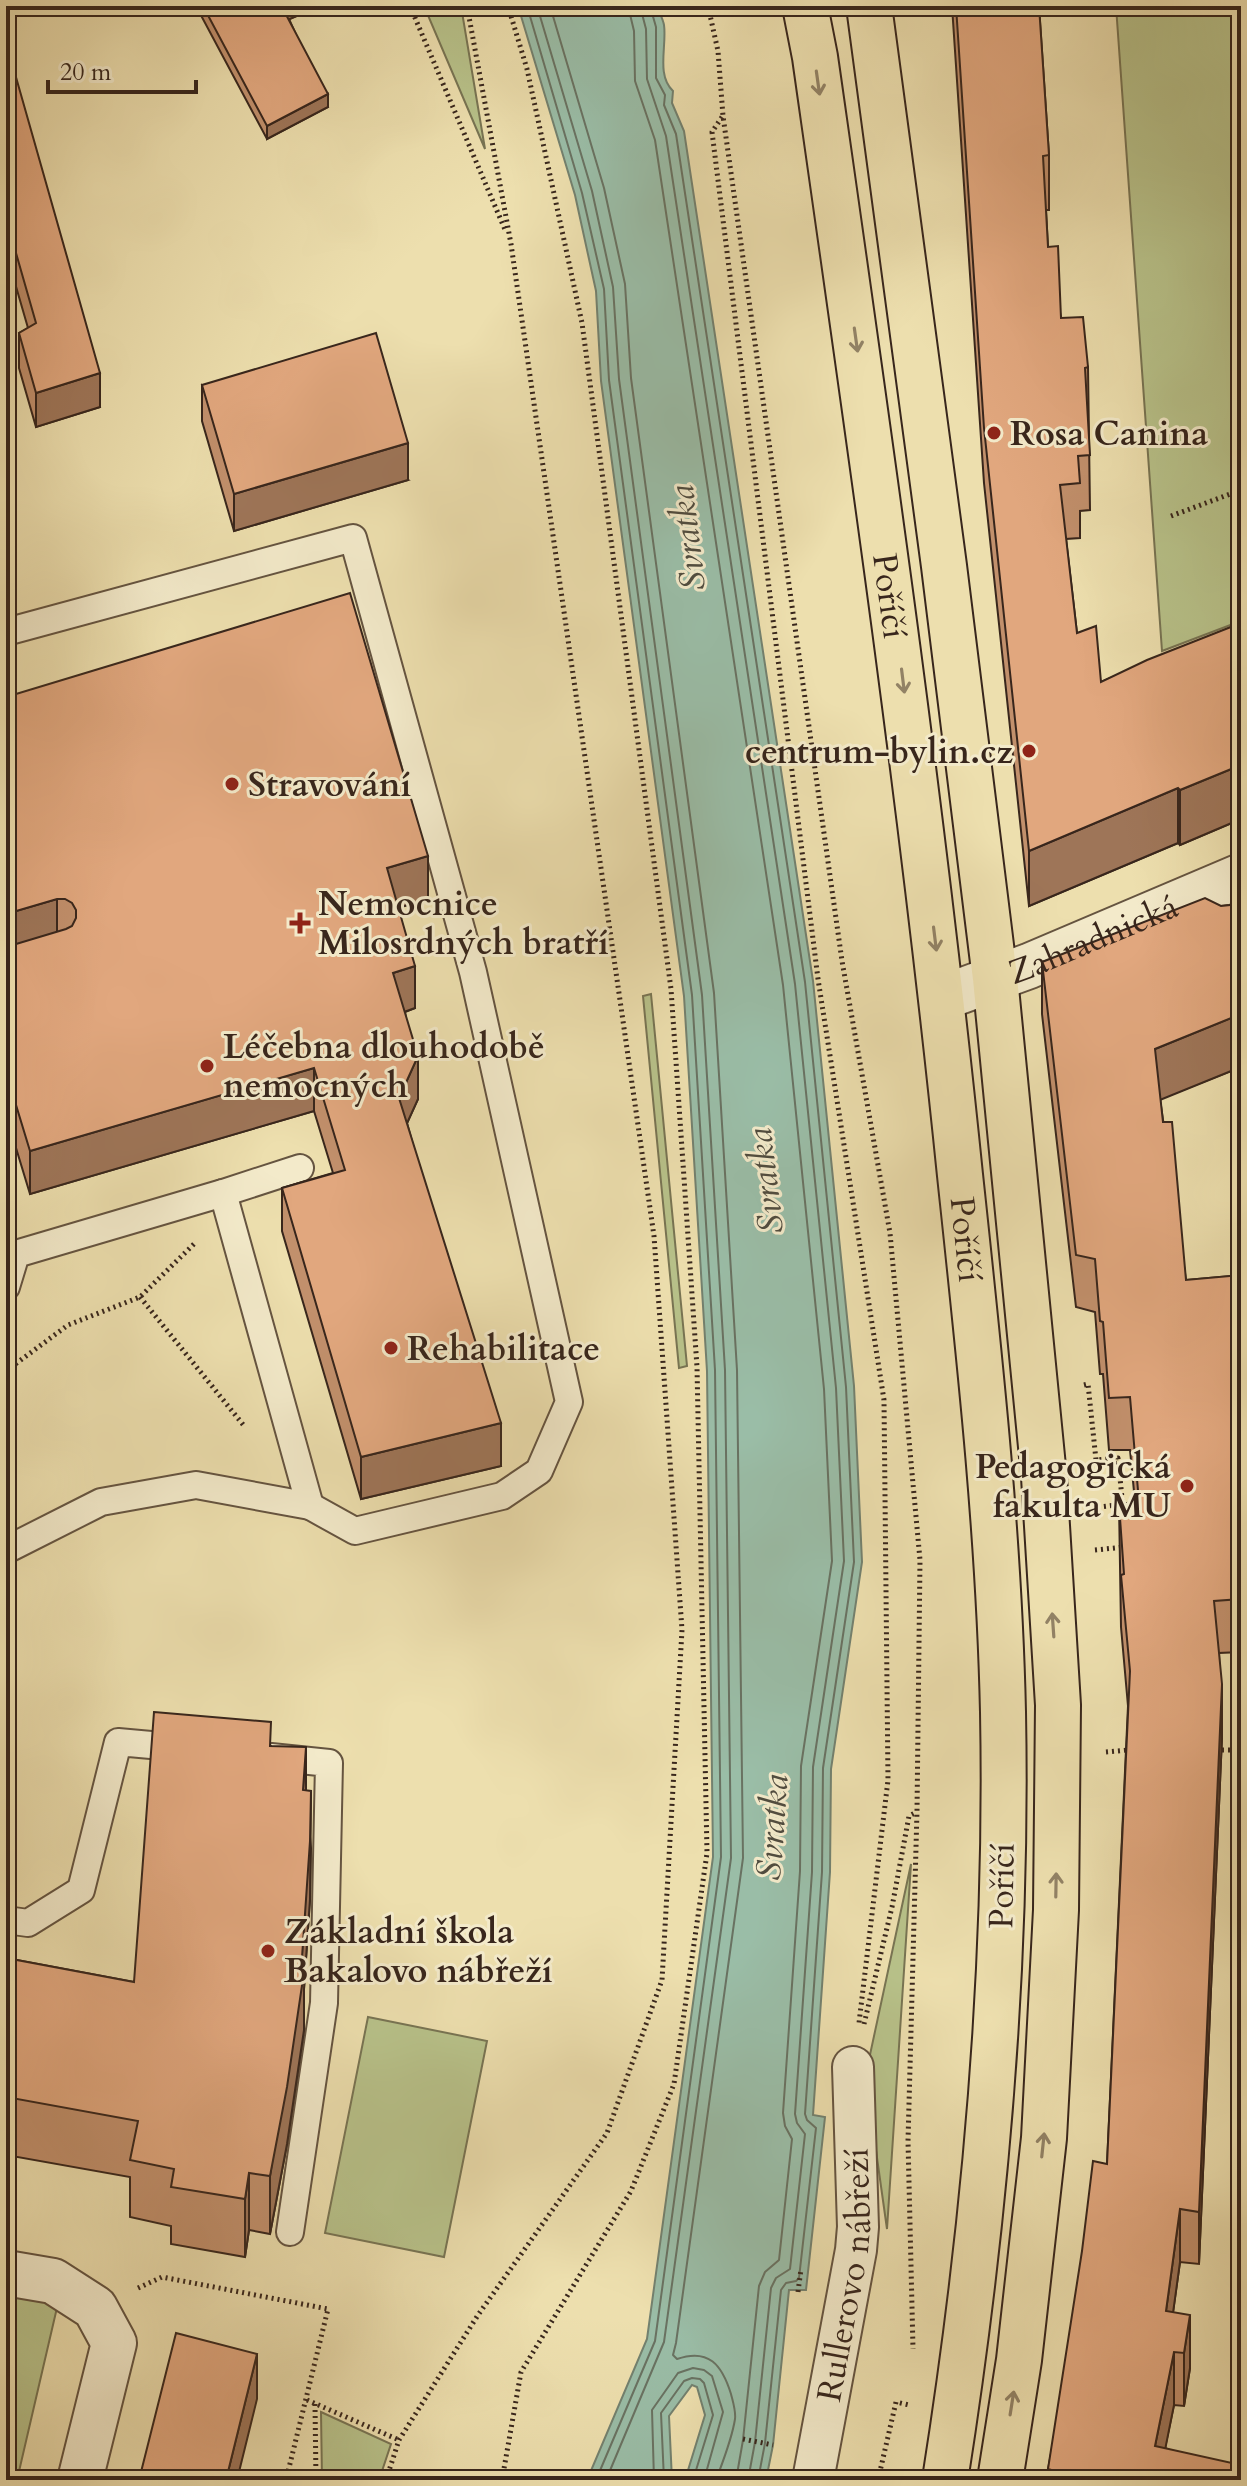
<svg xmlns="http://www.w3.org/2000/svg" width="1247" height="2486" font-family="Cardo,serif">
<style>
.green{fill:#b8c28a;stroke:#787453;stroke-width:2}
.water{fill:#9abda7;stroke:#73816f;stroke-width:2}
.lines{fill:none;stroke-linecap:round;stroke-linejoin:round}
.shore{stroke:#697262;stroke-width:2}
.service-casing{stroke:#655440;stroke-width:30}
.pedestrian-casing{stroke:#655440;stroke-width:44}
.minor-casing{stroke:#655440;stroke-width:48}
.primary-casing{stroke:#38261c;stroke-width:48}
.path{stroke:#38261c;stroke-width:5;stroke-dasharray:2 4;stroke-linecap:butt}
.service{stroke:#f3eaca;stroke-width:26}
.pedestrian{stroke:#f3eaca;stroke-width:40}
.minor{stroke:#f3eaca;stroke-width:44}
.primary{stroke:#eddfae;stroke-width:44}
.wall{fill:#c2906c;stroke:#38261c;stroke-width:2}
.shaded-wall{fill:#9e7558;stroke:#38261c;stroke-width:2}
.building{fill:#e1a77e;stroke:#38261c;stroke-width:2}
.oneway{stroke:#928265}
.poi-dot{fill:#8f2418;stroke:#f3eaca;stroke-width:3}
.labels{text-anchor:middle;stroke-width:6;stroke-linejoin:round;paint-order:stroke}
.poi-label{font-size:34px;font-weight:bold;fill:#38261c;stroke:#f3eaca;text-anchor:start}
.street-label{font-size:34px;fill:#38261c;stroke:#f3eaca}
.water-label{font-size:36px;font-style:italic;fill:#504c3f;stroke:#f3eaca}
</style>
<rect width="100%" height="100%" fill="#eddfae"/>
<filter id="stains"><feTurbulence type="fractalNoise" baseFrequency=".0025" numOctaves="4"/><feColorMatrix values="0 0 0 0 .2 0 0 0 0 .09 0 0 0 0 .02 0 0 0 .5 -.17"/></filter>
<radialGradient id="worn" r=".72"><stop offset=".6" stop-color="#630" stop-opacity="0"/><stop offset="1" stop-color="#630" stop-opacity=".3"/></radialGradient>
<!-- green -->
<g class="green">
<polygon points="424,6 461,6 485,149"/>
<polygon points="1116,6 1241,6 1241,621 1162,651"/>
<polygon points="651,994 687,1366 679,1368 643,996"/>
<polygon points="911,1864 887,2229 869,2101 868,2064"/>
<polygon points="368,2017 487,2041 444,2257 325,2233"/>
<polygon points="6,2288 59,2299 17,2480 6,2480"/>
<polygon points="321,2412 391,2444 379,2480 322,2480"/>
</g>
<!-- water -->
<path class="water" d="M518,6H657C659,12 663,19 664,25C667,46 656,75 673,91L672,103L684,131L813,981L854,1386L862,1562L831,1769L830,1872L813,2115L825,2117L806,2290H789L773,2445L766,2480H685L705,2415L697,2387L692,2385L669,2416L672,2480H587L647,2339L713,1857L707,1371L684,996L601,381L596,291L575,195Z"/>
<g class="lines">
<!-- shore -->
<g class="shore">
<polyline points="527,6 582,193 604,289 609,380 692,995 715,1370 721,1857 655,2341 596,2480"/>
<polyline points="537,6 592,191 613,287 619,379 702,995 725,1370 731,1858 664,2342 606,2480"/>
<path d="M550,6L604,188L625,284L631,378L714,993L737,1370L743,1858L676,2343L673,2355L677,2359C709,2348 722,2365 731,2394C733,2402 736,2411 735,2419C732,2439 723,2461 716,2480"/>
<polyline points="628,6 634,31 635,81 655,140 783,985 824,1389 832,1561 801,1766 800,1871 783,2113 785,2126 792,2139 779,2260 765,2272 759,2286 743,2440 736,2480"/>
<polyline points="640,6 646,29 647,79 666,136 795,984 836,1388 844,1561 813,1767 812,1872 795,2114 797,2123 805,2134 790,2269 776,2278 771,2288 755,2442 748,2480"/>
<polyline points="650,6 656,27 656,78 665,95 664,105 676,134 805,982 846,1387 854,1562 823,1768 822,1872 805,2114 807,2120 816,2128 799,2278 796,2281 786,2283 781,2290 765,2443 758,2480"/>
<polyline points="654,2480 652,2410 678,2373 693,2368 704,2370 712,2376 723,2412 704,2480"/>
<polyline points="664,2480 661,2413 684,2381 692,2378 700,2379 704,2383 713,2415 693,2480"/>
</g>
<defs>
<g id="service">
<polyline points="6,632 353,538 473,972 569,1402 539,1471 502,1496 355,1531 310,1506"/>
<polyline points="6,1287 16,1254 223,1193 300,1168"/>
<polyline points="6,1550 101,1502 196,1485 310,1506 223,1193"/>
<polyline points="271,1757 329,1763 324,2003 290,2232"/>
<polyline points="6,1920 28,1923 81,1890 118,1742 184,1748"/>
</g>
<g id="pedestrian">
<path id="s1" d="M813,2480L856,2250L858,2227L853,2067"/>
</g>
<g id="minor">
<path id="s2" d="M942,998L1029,966L1241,876"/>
<polyline points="6,2273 53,2281 95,2308 114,2343 80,2480"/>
</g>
<g id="primary">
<path id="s3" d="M805,6L815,57C868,429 922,801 960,1175C979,1353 999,1532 1003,1712C1008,1969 985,2226 945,2480"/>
<polyline points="869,6 944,566 995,978 1044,1477 1058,1705 1056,1910 1044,2138 1019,2360 1000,2480"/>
</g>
</defs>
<!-- service casing -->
<use href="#service" class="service-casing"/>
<!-- pedestrian casing -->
<use href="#pedestrian" class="pedestrian-casing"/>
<!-- minor casing -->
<use href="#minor" class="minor-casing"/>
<!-- primary casing -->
<use href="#primary" class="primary-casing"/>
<!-- path -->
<g class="path">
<polyline points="410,6 506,232"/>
<polyline points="708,6 718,51 723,116 842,961 890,1233 920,1560 917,1811 908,2141 913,2349"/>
<polyline points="722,117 712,132 818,979 884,1400 888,1780 859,2023"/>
<path d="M1241,136C1233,168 1233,190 1241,222"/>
<polyline points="1171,516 1241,490"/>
<polyline points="140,1297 245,1427"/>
<polyline points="6,1371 68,1325 140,1297 196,1242"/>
<polyline points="1084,1385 1088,1384 1096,1460 1118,1458 1123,1508"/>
<polyline points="1091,1466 1119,1463"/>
<polyline points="1092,1508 1125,1504"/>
<polyline points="1095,1550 1125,1547"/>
<polyline points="1222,1750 1241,1750"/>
<polyline points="1106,1752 1128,1750"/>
<polyline points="864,2024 892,1907 909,1816 917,1812"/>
<polyline points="138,2288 162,2277 328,2309 286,2480"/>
<polyline points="798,2292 801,2269"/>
<polyline points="307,2400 399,2440"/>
<polyline points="315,2404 316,2480"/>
<polyline points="743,2439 773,2445"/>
<polyline points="386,2480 399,2440 478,2315 607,2133 662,1980 682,1630 654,1236 511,244 467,6"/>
<polyline points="502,2480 521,2372 631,2191 674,2084 707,1853 697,1367 671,989 582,323 527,69 508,6"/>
<polyline points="878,2480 896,2402 909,2405"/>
</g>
<!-- service -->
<use href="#service" class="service"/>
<!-- pedestrian -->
<use href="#pedestrian" class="pedestrian"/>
<!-- minor -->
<use href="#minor" class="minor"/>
<!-- primary -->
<use href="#primary" class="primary"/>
</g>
<!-- wall -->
<g class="wall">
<polygon points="196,6 320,6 289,19 328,107 267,139"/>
<polygon points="952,6 1039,6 1049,155 1049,210 1046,210 1048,247 1061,318 1088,367 1090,510 1080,511 1080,538 1066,539 1077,633 1101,682 1241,623 1241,819 1180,845 1178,843 1029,906 984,483"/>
<polygon points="6,50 100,407 36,427 19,368 19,333 28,328 6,252"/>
<polygon points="202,385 408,480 234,531 202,421"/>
<polygon points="6,697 428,899 398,908 415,1008 405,1012 418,1099 407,1123 501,1466 361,1499 282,1231 282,1188 333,1173 314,1111 30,1194 6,1115"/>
<polygon points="1241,883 1241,1067 1160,1099 1186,1280 1241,1275 1241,1652 1219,1653 1222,1737 1199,2264 1180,2262 1173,2312 1190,2368 1184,2406 1174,2405 1165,2448 1241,2480 1048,2480 1048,2469 1107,2164 1128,1706 1121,1627 1119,1504 1135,1502 1130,1450 1109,1450 1103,1374 1100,1374 1095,1312 1076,1307 1042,1014 1042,962 1221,906 1230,905 1237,898"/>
<polygon points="271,1746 306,1791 311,1848 310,1899 304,1989 304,2030 287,2144 270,2234 249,2230 245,2257 171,2244 171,2226 130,2217 130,2177 6,2155 6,1958 134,1982"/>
</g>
<!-- shaded-wall -->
<g class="shaded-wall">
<polygon points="289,6 320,6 283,22 283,9"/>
<polygon points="328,94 328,107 267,139 267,126"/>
<polygon points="100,373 100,407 36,427 36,393"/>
<polygon points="408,443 408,480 234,531 234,494"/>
<polygon points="1241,765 1241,819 1180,845 1180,790"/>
<polygon points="1178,788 1178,843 1029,906 1029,851"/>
<polygon points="428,856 428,899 387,911 387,868"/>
<polygon points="57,899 57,942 6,957 6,914"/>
<polygon points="415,966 415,1008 393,1016 393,973"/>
<polygon points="1241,1014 1241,1067 1155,1102 1155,1049"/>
<polygon points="418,1056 418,1099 399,1141 399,1098"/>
<polygon points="314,1068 314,1111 30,1194 30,1151"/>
<polygon points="501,1423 501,1466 361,1499 361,1457"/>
<polygon points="1222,1684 1222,1737 1199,2264 1199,2212"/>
<polygon points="306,1747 306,1805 303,1790"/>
<polygon points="311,1791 310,1899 304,1989 304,2030 287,2144 270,2234 270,2176 301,1972"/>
<polygon points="249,2173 249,2230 245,2257 245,2199"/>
<polygon points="1180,2209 1180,2262 1166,2364 1166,2311"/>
<polygon points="1190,2315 1190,2368 1184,2406 1184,2353"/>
<polygon points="1174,2352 1174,2405 1159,2480 1155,2446"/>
<polygon points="257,2354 257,2399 237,2480 226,2480"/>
</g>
<!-- building -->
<g class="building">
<polygon points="203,6 289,6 283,9 328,94 267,126"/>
<polygon points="956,6 1039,6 1049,155 1043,156 1048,247 1058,246 1061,318 1083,317 1088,367 1085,368 1090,455 1078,456 1080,483 1060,485 1077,633 1096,626 1101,682 1147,660 1241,623 1241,765 1180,790 1178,788 1029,851 984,428"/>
<polygon points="8,49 100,373 36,393 19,333 36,323 6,218 6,50"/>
<polygon points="376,333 408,443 234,494 202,385"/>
<polygon points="350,593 428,856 387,868 415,966 393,973 418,1056 399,1098 501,1423 361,1457 282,1188 345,1170 314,1068 30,1151 6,1072 6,947 66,929 72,926 76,918 76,910 72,903 65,899 57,899 6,914 6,697"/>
<polygon points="1241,883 1241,1014 1155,1049 1163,1122 1172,1122 1186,1280 1241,1275 1241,1599 1214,1601 1222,1684 1199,2212 1180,2209 1166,2311 1190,2315 1184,2353 1174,2352 1155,2446 1241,2465 1241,2480 1089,2480 1078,2478 1048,2469 1082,2251 1093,2161 1107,2164 1130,1671 1121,1575 1124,1574 1119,1504 1139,1502 1130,1397 1109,1398 1103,1322 1100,1321 1095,1259 1076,1255 1042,962 1205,898 1221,906 1230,905 1237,898 1238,884"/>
<polygon points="154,1712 271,1722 270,1746 306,1747 303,1790 311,1791 310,1841 301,1972 304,1972 287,2087 270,2176 249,2173 245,2199 171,2187 174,2169 130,2160 138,2121 6,2097 6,1958 134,1982"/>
<polygon points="176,2333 257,2354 226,2480 139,2480"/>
</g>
<!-- one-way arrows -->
<defs><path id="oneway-shaft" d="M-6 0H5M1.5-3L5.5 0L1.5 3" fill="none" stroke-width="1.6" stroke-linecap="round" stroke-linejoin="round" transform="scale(2)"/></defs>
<g class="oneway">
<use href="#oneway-shaft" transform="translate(818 83) rotate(82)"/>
<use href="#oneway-shaft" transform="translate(856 340) rotate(82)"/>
<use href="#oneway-shaft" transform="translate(903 681) rotate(83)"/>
<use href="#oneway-shaft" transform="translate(935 939) rotate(83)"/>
<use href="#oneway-shaft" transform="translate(1053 1625) rotate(-94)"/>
<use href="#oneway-shaft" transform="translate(1056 1885) rotate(-89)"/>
<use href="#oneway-shaft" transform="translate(1043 2145) rotate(-84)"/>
<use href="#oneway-shaft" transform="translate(1012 2403) rotate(-81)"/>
</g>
<!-- markers -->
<g class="poi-dot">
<circle cx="994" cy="433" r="8"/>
<circle cx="1029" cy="751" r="8"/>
<circle cx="232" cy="784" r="8"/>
<path d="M296 911h8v8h8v8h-8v8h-8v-8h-8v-8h8z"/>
<circle cx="207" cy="1066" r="8"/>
<circle cx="391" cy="1348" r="8"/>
<circle cx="1187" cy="1486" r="8"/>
<circle cx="268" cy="1951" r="8"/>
</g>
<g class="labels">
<!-- poi labels -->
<g class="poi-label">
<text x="1010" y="445">Rosa Canina</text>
<text x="1013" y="763" text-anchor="end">centrum-bylin.cz</text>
<text x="248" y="796">Stravování</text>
<text x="318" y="915">Nemocnice<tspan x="318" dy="39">Milosrdných bratří</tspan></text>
<text x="223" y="1058">Léčebna dlouhodobě<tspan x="223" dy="39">nemocných</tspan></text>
<text x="407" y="1360">Rehabilitace</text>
<text x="1171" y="1478" text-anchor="end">Pedagogická<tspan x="1171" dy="39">fakulta MU</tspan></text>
<text x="284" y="1943">Základní škola<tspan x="284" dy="39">Bakalovo nábřeží</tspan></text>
</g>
<!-- street labels -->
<g class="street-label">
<text dy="12" stroke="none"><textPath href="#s3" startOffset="596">Poříčí</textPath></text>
<text dy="12" stroke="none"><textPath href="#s2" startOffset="162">Zahradnická</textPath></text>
<text dy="12" stroke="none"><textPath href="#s3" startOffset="1244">Poříčí</textPath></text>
<text transform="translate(1001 1886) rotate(-89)" y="12">Poříčí</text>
<text dy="12" stroke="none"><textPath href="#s1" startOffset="208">Rullerovo nábřeží</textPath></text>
</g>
<!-- water labels -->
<g class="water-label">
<text transform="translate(686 538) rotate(-97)" y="13">Svratka</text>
<text transform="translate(764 1181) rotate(-97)" y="13">Svratka</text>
<text transform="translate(771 1827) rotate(-86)" y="13">Svratka</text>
</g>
</g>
<!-- margin -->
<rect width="1247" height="2486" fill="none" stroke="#eddfae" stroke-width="32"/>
<rect x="8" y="8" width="1231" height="2470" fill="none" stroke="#38261c" stroke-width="4"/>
<rect x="16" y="16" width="1215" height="2454" fill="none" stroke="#38261c" stroke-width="2"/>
<!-- scale -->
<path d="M48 80v12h148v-12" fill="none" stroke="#38261c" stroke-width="4"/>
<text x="60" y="80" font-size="24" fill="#38261c" stroke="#f3eaca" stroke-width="6" paint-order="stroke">20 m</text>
<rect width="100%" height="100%" filter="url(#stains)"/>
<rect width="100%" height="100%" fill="url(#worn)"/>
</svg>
